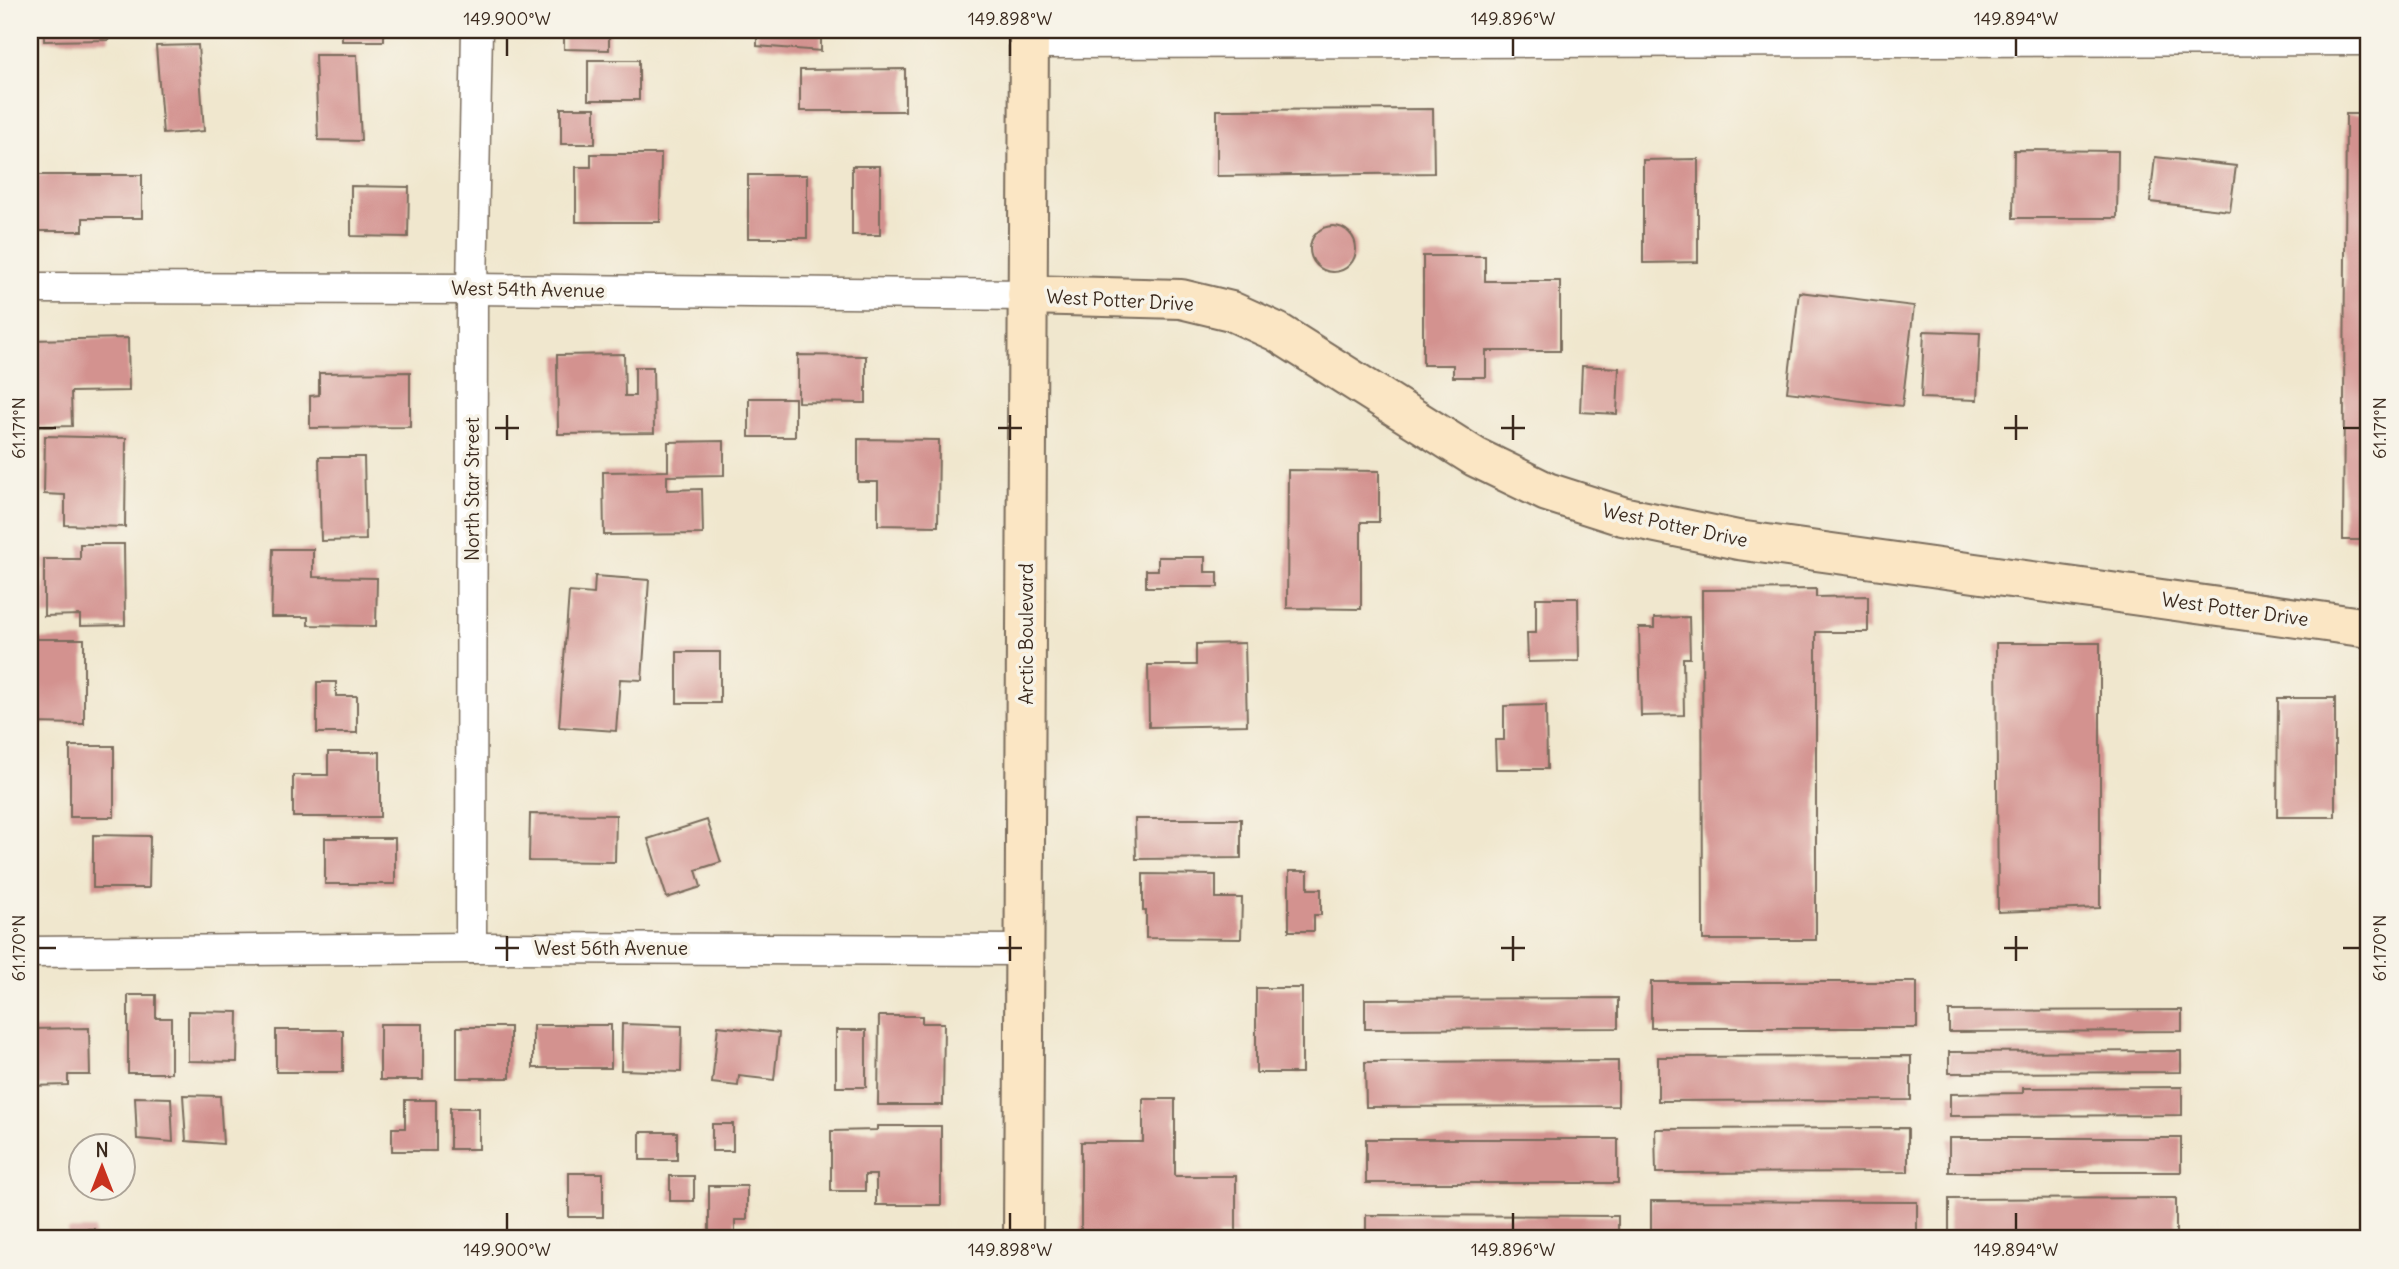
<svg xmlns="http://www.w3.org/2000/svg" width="2399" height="1269" font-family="Delius,sans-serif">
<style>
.building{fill:#d3928f}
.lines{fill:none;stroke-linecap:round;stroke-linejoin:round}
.street-casing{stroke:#7a6c5c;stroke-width:33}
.secondary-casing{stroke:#7a6c5c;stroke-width:42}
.street{stroke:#fff;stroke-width:30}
.secondary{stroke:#fbe6c4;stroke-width:38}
.ticks{fill:none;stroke:#3b2a1e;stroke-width:2.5}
.labels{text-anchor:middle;stroke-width:7;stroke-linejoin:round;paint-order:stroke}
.street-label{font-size:19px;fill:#3b2a1e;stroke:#f7f3e8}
.neatline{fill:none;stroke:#3b2a1e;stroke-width:2.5}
.ticks-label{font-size:18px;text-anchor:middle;fill:#3b2a1e}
</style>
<rect width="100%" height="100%" fill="#f7f3e8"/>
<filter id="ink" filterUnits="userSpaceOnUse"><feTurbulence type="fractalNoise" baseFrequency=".0143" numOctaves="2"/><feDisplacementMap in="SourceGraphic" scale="14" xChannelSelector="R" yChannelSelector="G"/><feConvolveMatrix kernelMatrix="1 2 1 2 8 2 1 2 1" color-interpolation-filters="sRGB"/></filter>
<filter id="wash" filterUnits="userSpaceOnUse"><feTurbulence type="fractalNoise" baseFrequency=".00686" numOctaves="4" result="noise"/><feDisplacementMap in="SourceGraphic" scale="28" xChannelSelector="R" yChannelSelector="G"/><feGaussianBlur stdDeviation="1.57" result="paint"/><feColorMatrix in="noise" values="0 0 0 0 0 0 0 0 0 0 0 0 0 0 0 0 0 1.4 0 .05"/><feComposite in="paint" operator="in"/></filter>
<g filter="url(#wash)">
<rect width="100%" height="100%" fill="#f0e7ce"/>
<g id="blocks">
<!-- building -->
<g class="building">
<polygon points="44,30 108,30 109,40 44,41"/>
<rect x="342" y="30" width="42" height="11"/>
<polygon points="564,30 609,30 609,50 564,49"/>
<polygon points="757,30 821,30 821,51 757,46"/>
<polygon points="198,45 204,131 163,134 156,46"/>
<polygon points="315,55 357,55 361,141 318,140"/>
<rect x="588" y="60" width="51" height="40"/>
<polygon points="905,69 905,111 800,111 800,70"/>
<rect x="561" y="108" width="34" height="36"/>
<polygon points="1433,109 1434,173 1217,176 1217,110"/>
<polygon points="2346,114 2369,114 2369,540 2343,540"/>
<polygon points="2014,150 2118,151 2117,218 2013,218"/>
<polygon points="591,154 661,154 660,222 576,222 576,167 591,167"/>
<polygon points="2155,157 2236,166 2230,211 2150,202"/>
<polygon points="1698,159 1698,262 1643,263 1643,160"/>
<rect x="852" y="166" width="28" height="69"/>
<polygon points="30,175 142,175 142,218 83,218 83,231 30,231"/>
<rect x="748" y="175" width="59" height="63"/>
<polygon points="351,186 409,187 408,237 351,236"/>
<circle cx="1333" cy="249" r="23"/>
<polygon points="1423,256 1485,256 1485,281 1560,281 1560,351 1486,351 1486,377 1453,377 1453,365 1423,365"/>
<polygon points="1799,292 1914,306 1902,406 1787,392"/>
<polygon points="1924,331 1980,333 1977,400 1921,398"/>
<polygon points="128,338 129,391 71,392 72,426 31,427 30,340"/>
<polygon points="624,354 625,396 635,396 635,367 653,367 654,433 558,434 557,355"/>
<polygon points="798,355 866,356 866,403 798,402"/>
<polygon points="1582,366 1619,368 1617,414 1580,412"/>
<polygon points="410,372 410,427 310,428 310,396 319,395 319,373"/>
<rect x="749" y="398" width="46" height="39"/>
<polygon points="45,436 126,438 125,527 65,525 65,495 44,494"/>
<polygon points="858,439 939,440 938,526 878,525 878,482 858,482"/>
<polygon points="724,441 724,475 667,476 667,490 702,489 703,534 604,535 603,472 668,471 668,442"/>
<polygon points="319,457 364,457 366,540 321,541"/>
<polygon points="1288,470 1379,471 1379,522 1361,522 1361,609 1287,608"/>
<polygon points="80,544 124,544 125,625 80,626 80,615 44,616 44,559 80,559"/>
<polygon points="273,549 313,549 313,577 377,578 376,626 308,625 308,617 271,617"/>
<polygon points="1158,557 1205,557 1205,572 1218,572 1218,587 1146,587 1146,570 1158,570"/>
<polygon points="595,576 649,580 642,680 620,679 616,731 559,727 569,592 594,594"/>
<polygon points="1816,589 1816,597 1868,596 1868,632 1816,632 1816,940 1703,940 1702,590"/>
<polygon points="1536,598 1578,598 1579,661 1528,662 1527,633 1536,633"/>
<polygon points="1689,617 1690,658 1683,658 1684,715 1641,716 1639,628 1654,628 1654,618"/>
<polygon points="32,639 84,639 84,724 31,723"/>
<polygon points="1245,643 1247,725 1149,727 1148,665 1196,665 1196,644"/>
<polygon points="1996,643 2100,643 2100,908 1998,912"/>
<rect x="677" y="652" width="43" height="51"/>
<polygon points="317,682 336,682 336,696 357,696 357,733 317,733"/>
<polygon points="2278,698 2335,698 2335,817 2277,817"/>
<polygon points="1546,705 1547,769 1496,769 1495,740 1504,740 1504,706"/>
<rect x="70" y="746" width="44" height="71"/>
<polygon points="328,752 380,752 380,817 293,817 293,775 328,775"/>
<polygon points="530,814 616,815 615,862 529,861"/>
<polygon points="1135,819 1241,819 1241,858 1136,859"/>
<polygon points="707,820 721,862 696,870 701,887 667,898 648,839"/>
<polygon points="93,835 150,836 149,888 93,888"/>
<rect x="325" y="838" width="70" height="46"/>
<polygon points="1289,871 1308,871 1308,889 1321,889 1321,915 1314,915 1314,931 1289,931"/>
<polygon points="1143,874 1216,875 1216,898 1242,898 1241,939 1146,938 1146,911 1143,911"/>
<rect x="1651" y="982" width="266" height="46"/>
<rect x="1256" y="988" width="46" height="85"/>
<polygon points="128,995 156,995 156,1018 171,1018 171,1073 128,1073"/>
<polygon points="1618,998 1618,1028 1365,1029 1365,999"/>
<polygon points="2182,1010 2182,1031 1949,1032 1949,1011"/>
<polygon points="188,1011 238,1012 237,1062 188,1061"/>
<polygon points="879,1016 922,1016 922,1023 944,1023 943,1105 878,1105"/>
<rect x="380" y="1024" width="43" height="56"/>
<polygon points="622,1024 682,1026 681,1072 621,1070"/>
<rect x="533" y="1025" width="78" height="43"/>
<polygon points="718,1026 779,1033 774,1080 739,1076 738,1086 712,1083"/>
<rect x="457" y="1027" width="53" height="51"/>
<polygon points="89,1028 90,1075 68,1075 68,1085 30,1086 30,1029"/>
<rect x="276" y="1030" width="67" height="42"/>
<rect x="836" y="1030" width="30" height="57"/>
<polygon points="2181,1051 2181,1072 1949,1073 1949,1052"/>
<polygon points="1911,1056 1911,1100 1658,1101 1658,1057"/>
<polygon points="1618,1061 1618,1106 1366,1107 1365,1062"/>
<polygon points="2182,1087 2182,1115 1950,1116 1950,1094 2023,1093 2023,1088"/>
<polygon points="183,1095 220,1096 223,1144 186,1141"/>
<polygon points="135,1097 171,1098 173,1142 137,1139"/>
<polygon points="1143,1099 1175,1099 1175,1176 1236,1176 1236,1235 1218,1235 1218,1239 1081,1239 1081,1142 1143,1142"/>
<polygon points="405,1100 436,1100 436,1151 392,1151 392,1128 405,1128"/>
<rect x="450" y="1108" width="29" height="41"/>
<rect x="712" y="1124" width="21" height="27"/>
<polygon points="877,1126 941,1126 941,1205 876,1205 876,1175 865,1175 865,1191 831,1191 831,1131 877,1130"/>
<polygon points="1908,1128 1908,1172 1656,1173 1655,1129"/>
<rect x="640" y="1132" width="37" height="28"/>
<rect x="1949" y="1138" width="232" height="34"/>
<rect x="1366" y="1139" width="252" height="44"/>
<rect x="569" y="1173" width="34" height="44"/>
<rect x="670" y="1176" width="24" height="25"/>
<polygon points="709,1186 747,1186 747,1220 735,1220 735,1238 709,1238"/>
<polygon points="2176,1198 2176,1239 1949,1239 1949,1199"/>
<polygon points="1651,1201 1917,1202 1917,1239 1651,1239"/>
<polygon points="1366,1215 1618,1216 1618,1239 1366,1239"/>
<rect x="68" y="1229" width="26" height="10"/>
</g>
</g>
</g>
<g filter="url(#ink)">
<use href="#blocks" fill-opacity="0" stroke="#7a6c5c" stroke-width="2"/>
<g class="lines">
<defs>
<g id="street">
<polyline points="1029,43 2369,40"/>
<polyline points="30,288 472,289 1027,295"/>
<polyline points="471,948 472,289 477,30"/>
<polyline points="30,952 471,948 1025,950"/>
</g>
<g id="secondary">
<polyline points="1027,295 1181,299 1231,311 1277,332 1475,457 1547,492 1622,516 1738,540 2369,628"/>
<polyline points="1023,1239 1029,30"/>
</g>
</defs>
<!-- street casing -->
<use href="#street" class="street-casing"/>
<!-- secondary casing -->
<use href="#secondary" class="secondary-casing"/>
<!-- street -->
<use href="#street" class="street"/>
<!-- secondary -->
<use href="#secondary" class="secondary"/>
</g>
</g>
<!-- ticks -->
<path class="ticks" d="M507,38V56M1010,38V56M1513,38V56M2016,38V56M507,415V440M1010,415V440M1513,415V440M2016,415V440M38,428H56M495,428H519M998,428H1022M1501,428H1525M2004,428H2028M2343,428H2360M507,936V961M1010,936V961M1513,936V961M2016,936V961M38,948H56M495,948H519M998,948H1022M1501,948H1525M2004,948H2028M2343,948H2360M507,1213V1230M1010,1213V1230M1513,1213V1230M2016,1213V1230"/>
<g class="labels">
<!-- street labels -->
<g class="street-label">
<text transform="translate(528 289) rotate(1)" y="7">West 54th Avenue</text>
<text transform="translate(1120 300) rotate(3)" y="7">West Potter Drive</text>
<text transform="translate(472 489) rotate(-90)" y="7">North Star Street</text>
<text transform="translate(1675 525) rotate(12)" y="7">West Potter Drive</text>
<text transform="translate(2235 609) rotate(8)" y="7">West Potter Drive</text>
<text transform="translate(1026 634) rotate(-90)" y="7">Arctic Boulevard</text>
<text x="611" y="955">West 56th Avenue</text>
</g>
</g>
<!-- margin -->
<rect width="2399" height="1269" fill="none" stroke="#f7f3e8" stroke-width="77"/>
<!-- north arrow -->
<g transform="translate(102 1167)"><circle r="33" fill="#f7f3e8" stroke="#aca397" stroke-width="2"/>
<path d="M0-5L12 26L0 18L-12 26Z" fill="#c8321e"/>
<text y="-10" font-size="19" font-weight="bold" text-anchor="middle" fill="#3b2a1e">N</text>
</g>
<rect x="38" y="38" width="2322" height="1192" class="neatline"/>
<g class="ticks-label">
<text x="507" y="25">149.900°W</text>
<text x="1010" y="25">149.898°W</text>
<text x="1513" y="25">149.896°W</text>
<text x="2016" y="25">149.894°W</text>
<text transform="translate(19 428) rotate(-90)" y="6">61.171°N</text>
<text transform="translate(2380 428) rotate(-90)" y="6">61.171°N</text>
<text transform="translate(19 948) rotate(-90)" y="6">61.170°N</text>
<text transform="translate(2380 948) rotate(-90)" y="6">61.170°N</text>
<text x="507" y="1256">149.900°W</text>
<text x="1010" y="1256">149.898°W</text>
<text x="1513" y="1256">149.896°W</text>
<text x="2016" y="1256">149.894°W</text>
</g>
</svg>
